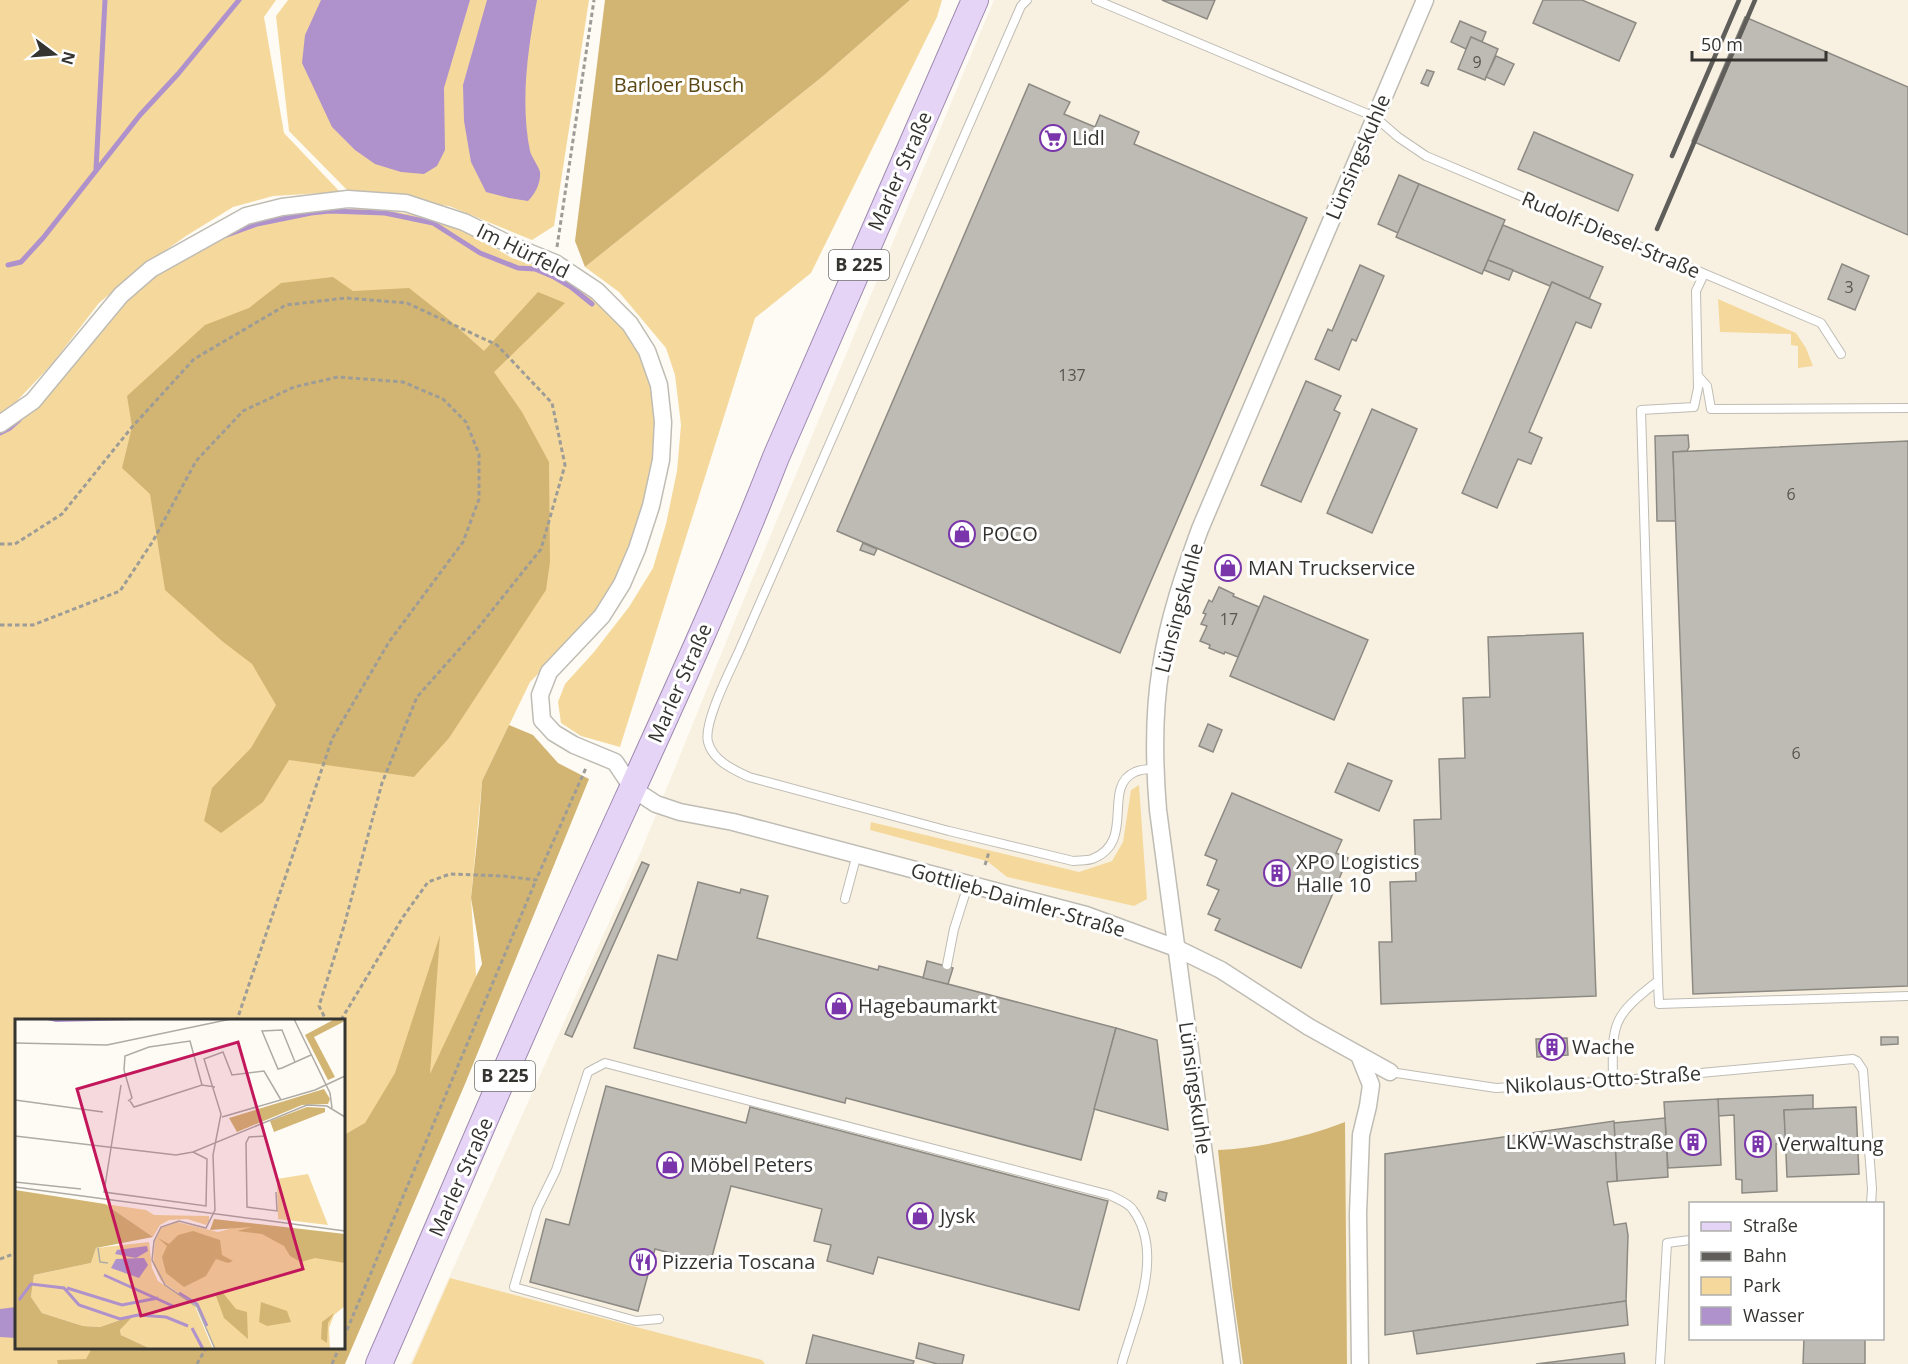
<svg xmlns="http://www.w3.org/2000/svg" width="1908" height="1364" font-family="'Open Sans',sans-serif">
<style>
.built{fill:#f8f1e2;fill-rule:evenodd}
.green{fill:#f5d99c}
.forest{fill:#d3b573}
.water{fill:#af91cc}
.lines{fill:none;stroke-linecap:round;stroke-linejoin:round}
.stream{stroke:#af91cc;stroke-width:5}
.building{fill:#bebbb4;stroke:#8d8a83;stroke-width:1.5}
.service-casing{stroke:#bfbcb4;stroke-width:10}
.minor-casing{stroke:#bfbcb4;stroke-width:19}
.primary-casing{stroke:#9d89ae;stroke-width:28}
.path{stroke:#9e9c97;stroke-width:3;stroke-dasharray:4.5 3;stroke-linecap:butt}
.service{stroke:#fff;stroke-width:8}
.minor{stroke:#fff;stroke-width:16}
.primary{stroke:#e6d4f7;stroke-width:26}
.rail{stroke:#605e5a;stroke-width:4.5}
.labels{text-anchor:middle;stroke-width:6;stroke-linejoin:round;paint-order:stroke}
.number-label{font-size:16px;fill:#575652}
.shield{fill:#fff;stroke:#72716f;stroke-width:1.5}
.shield-label{font-size:18px;font-weight:bold;fill:#353431}
.park-label{font-size:20px;fill:#5b4713;stroke:#fff}
.poi-label{font-size:20px;fill:#353431;stroke:#fff;text-anchor:start}
.street-label{font-size:20px;fill:#353431;stroke:#fff}
.inset-river{fill:none;stroke:#af91cc;stroke-width:3}
.inset-road{fill:none;stroke:#aeaba6;stroke-width:1.5}
.view{fill:#c2185b;fill-opacity:0.15;stroke:#c2185b;stroke-width:3}
.inset-edge{fill:none;stroke:#353431;stroke-width:3}
</style>
<rect width="100%" height="100%" fill="#fefbf4"/>
<!-- built -->
<path class="built" d="M994,0H1908V1364H410L642,849L726,642ZM1690,1204H1882V1338H1690Z"/>
<!-- green -->
<g class="green">
<polygon points="0,0 276,0 264,17 284,133 340,192 273,196 233,207 186,236 142,267 99,303 52,364 14,404 0,413"/>
<polygon points="288,0 589,0 554,226 532,240 449,206 350,193 289,131 276,16"/>
<polygon points="910,0 942,0 937,17 811,273 755,318 620,747 581,736 561,723 558,702 565,684 594,652 629,607 653,568 666,524 677,471 681,425 675,375 666,348 619,292 585,267 822,77"/>
<polygon points="375,208 420,216 459,227 512,258 560,273 607,309 639,345 656,393 659,439 631,553 606,601 577,635 530,682 482,781 471,898 477,990 344,1322 344,1020 16,1020 16,1348 333,1348 326,1364 0,1364 0,428 117,307 161,266 226,231 300,211"/>
<polygon points="1718,299 1796,333 1806,348 1813,366 1798,368 1798,346 1791,345 1791,334 1720,332"/>
<polygon points="1139,785 1147,899 1134,906 1007,877 987,861 870,830 871,822 1079,872 1112,861 1123,842 1131,790"/>
<polygon points="450,1278 762,1360 765,1364 412,1364"/>
</g>
<!-- forest -->
<g class="forest">
<polygon points="605,0 910,0 822,77 585,267 575,241"/>
<polygon points="333,277 353,291 409,288 447,318 484,351 538,292 565,303 494,372 522,412 549,462 550,562 546,590 449,738 414,777 289,760 263,802 221,833 204,821 212,788 251,748 276,705 252,664 222,641 165,590 150,494 122,468 132,427 127,396 205,325 249,308 281,283"/>
<polygon points="509,725 533,735 558,763 589,779 465,1084 345,1364 58,1364 57,1360 86,1359 92,1348 344,1348 344,1135 365,1123 395,1073 440,935 430,1074 482,964 471,898 479,822 482,781"/>
<path d="M1345,1122L1347,1364H1243L1232,1286L1218,1150C1260,1148 1306,1137 1345,1122Z"/>
</g>
<!-- water -->
<g class="water">
<polygon points="321,0 470,0 444,88 445,150 437,166 424,174 401,172 375,164 355,150 332,127 302,63 305,35"/>
<path d="M487,0H537C528,48 520,102 530,151C532,158 538,165 540,172C541,183 535,194 528,201L509,198L486,192L471,162L464,121L463,85Z"/>
<polygon points="16,1307 16,1338 0,1337 0,1309"/>
</g>
<g class="lines">
<!-- stream -->
<g class="stream">
<polyline points="96,169 105,0"/>
<polyline points="227,235 257,224 311,213 330,211 385,213 433,223 480,253 518,268 535,269 554,277 571,287 592,304"/>
<polyline points="8,265 21,262 43,238 140,115 178,74 239,0"/>
<polyline points="0,433 10,428 19,420"/>
</g>
</g>
<!-- building -->
<g class="building">
<polygon points="1162,0 1215,0 1207,19"/>
<polygon points="1543,0 1582,0 1636,23 1619,61 1533,23"/>
<polygon points="1745,17 1908,87 1908,235 1692,141"/>
<polygon points="1460,21 1486,32 1482,42 1471,37 1466,49 1451,42"/>
<polygon points="1471,37 1498,49 1485,80 1458,69"/>
<polygon points="1496,56 1514,64 1504,85 1486,77"/>
<polygon points="1427,70 1434,72 1428,86 1421,83"/>
<polygon points="1029,84 1070,102 1064,114 1095,127 1100,115 1139,132 1134,144 1307,218 1120,653 837,531"/>
<polygon points="1534,132 1633,175 1618,211 1518,169"/>
<polygon points="1399,175 1419,184 1398,233 1378,224"/>
<polygon points="1419,184 1505,220 1482,274 1396,237"/>
<polygon points="1503,225 1603,267 1589,299 1552,282 1550,286 1488,260"/>
<polygon points="1488,260 1513,270 1509,280 1484,270"/>
<polygon points="1842,264 1869,276 1855,310 1828,299"/>
<polygon points="1360,265 1384,276 1356,341 1352,339 1339,370 1315,359 1328,329 1332,331"/>
<polygon points="1552,282 1601,304 1591,328 1576,322 1529,432 1542,438 1531,464 1518,459 1497,508 1462,493"/>
<polygon points="1306,381 1341,396 1334,410 1340,413 1301,502 1261,485"/>
<polygon points="1372,409 1417,429 1372,533 1327,513"/>
<polygon points="1688,435 1689,447 1687,451 1673,452 1676,521 1657,521 1655,436"/>
<polygon points="1908,441 1908,986 1693,994 1673,452"/>
<polygon points="863,543 877,549 874,555 860,550"/>
<polygon points="1219,587 1234,594 1233,596 1259,607 1238,657 1225,652 1224,654 1209,648 1210,645 1200,641 1207,626 1201,624 1206,614 1203,613 1209,600 1212,602"/>
<polygon points="1264,596 1368,640 1334,720 1230,676"/>
<polygon points="1583,633 1596,996 1381,1004 1379,942 1392,942 1390,882 1416,881 1414,820 1441,819 1439,759 1465,758 1463,698 1490,697 1488,637"/>
<polygon points="1208,724 1222,730 1213,752 1199,746"/>
<polygon points="1348,763 1392,781 1379,811 1335,792"/>
<polygon points="1232,793 1342,840 1336,853 1348,858 1301,968 1215,930 1220,919 1208,914 1219,890 1207,885 1217,860 1205,855"/>
<polygon points="642,862 649,865 572,1037 565,1034"/>
<polygon points="698,882 740,893 741,889 768,896 757,938 878,970 879,966 1116,1028 1081,1160 846,1098 845,1103 634,1048 658,955 677,960"/>
<polygon points="927,961 953,968 948,984 923,978"/>
<polygon points="1116,1028 1157,1040 1168,1130 1094,1109"/>
<polygon points="1881,1037 1898,1037 1898,1044 1881,1045"/>
<polygon points="1567,1038 1568,1055 1537,1057 1536,1039"/>
<polygon points="606,1086 746,1123 750,1107 1108,1201 1079,1310 878,1257 873,1274 827,1261 831,1245 814,1241 822,1209 731,1186 710,1264 655,1249 638,1311 530,1282 546,1219 569,1225"/>
<polygon points="1813,1095 1813,1109 1784,1110 1786,1143 1776,1144 1777,1191 1742,1193 1742,1180 1736,1179 1734,1115 1718,1116 1718,1099"/>
<polygon points="1718,1099 1721,1165 1668,1168 1664,1102"/>
<polygon points="1856,1107 1859,1174 1787,1177 1784,1110"/>
<polygon points="1665,1118 1668,1177 1617,1181 1614,1123"/>
<polygon points="1614,1121 1617,1181 1607,1182 1614,1225 1626,1223 1628,1235 1626,1301 1385,1335 1385,1154"/>
<polygon points="1159,1191 1167,1193 1165,1201 1157,1198"/>
<polygon points="1626,1301 1628,1325 1417,1354 1413,1331"/>
<polygon points="813,1335 914,1361 913,1364 806,1364"/>
<polygon points="1804,1338 1865,1338 1865,1364 1803,1364"/>
<polygon points="919,1343 964,1355 962,1364 937,1364 916,1358"/>
<polygon points="1624,1353 1625,1364 1536,1364"/>
</g>
<g class="lines">
<defs>
<g id="service">
<path d="M1027,0L1021,6L739,651C730,671 703,723 708,742C713,761 734,770 749,777L949,831L1073,861C1079,860 1086,861 1092,859C1137,842 1101,787 1135,772C1141,769 1148,769 1154,769"/>
<polyline points="1096,0 1375,117 1398,137 1426,156 1821,323 1841,354"/>
<polyline points="1698,376 1707,386 1711,409 1908,408"/>
<polyline points="845,899 857,854"/>
<polyline points="947,965 954,929 968,885"/>
<polyline points="1658,981 1659,1004 1908,996"/>
<polyline points="1390,1072 1496,1088 1613,1081 1853,1059 1857,1061 1863,1070 1872,1189 1871,1204"/>
<path d="M1613,1081C1612,1024 1611,1017 1658,981L1641,410L1694,407L1698,388L1696,291L1704,274"/>
<path d="M659,1319L636,1321L514,1287L537,1209L556,1170L588,1072L605,1063L1110,1195C1117,1199 1129,1203 1133,1210C1165,1254 1135,1317 1122,1363"/>
<polyline points="1660,1364 1667,1243 1690,1240"/>
</g>
<g id="minor">
<polyline points="0,424 33,401 121,295 151,269 246,216 282,207 348,199 406,203 464,222 513,246 555,263 597,291 630,324 647,351 659,385 663,422 661,460 651,506 637,549 622,584 602,616 549,672 540,695 542,720 554,733 574,745 615,762 633,789 656,804 680,812 733,822 1086,915 1176,948 1221,970 1309,1027 1390,1072"/>
<polyline points="1359,1055 1371,1085 1368,1106 1361,1135 1358,1214 1360,1364"/>
<path d="M1232,1364L1158,810C1154,762 1153,714 1161,667C1168,620 1184,573 1200,529L1425,0"/>
</g>
<path id="primary" d="M379,1364C443,1218 504,1071 570,926C640,770 714,616 776,457L975,0"/>
</defs>
<!-- service casing -->
<use href="#service" class="service-casing"/>
<!-- minor casing -->
<use href="#minor" class="minor-casing"/>
<!-- primary casing -->
<use href="#primary" class="primary-casing"/>
<!-- path -->
<g class="path">
<polyline points="557,247 594,0"/>
<polyline points="0,544 15,544 62,514 132,427 194,359 286,305 346,298 407,303 497,345 552,403 565,465 541,549 478,628 417,697 382,783 344,926 319,1006 326,1020"/>
<polyline points="0,625 33,625 120,591 153,541 196,461 243,411 294,387 338,377 403,382 443,399 466,422 479,454 479,499 463,542 389,642 332,739 237,1020"/>
<polyline points="985,865 989,852"/>
<polyline points="341,1020 403,917 428,882 450,874 503,876 536,880 586,768"/>
<polyline points="0,1259 16,1253"/>
<polyline points="344,1337 536,880"/>
<polyline points="197,1364 206,1348"/>
<polyline points="332,1364 339,1348"/>
</g>
<!-- service -->
<use href="#service" class="service"/>
<!-- minor -->
<use href="#minor" class="minor"/>
<!-- primary -->
<use href="#primary" class="primary"/>
<!-- rail -->
<g class="rail">
<polyline points="1672,156 1739,0"/>
<polyline points="1657,229 1755,0"/>
</g>
</g>
<!-- icons -->
<defs>
<symbol id="supermarket-ring" viewBox="-11 -11 22 22"><circle r="9.5" fill="#fff" stroke="#7935a9" stroke-width="1.5"/><path d="M-6-5.5h2.5l.6 2H6L4.5 2H-2.5L-4.4-4H-6ZM-1.5 3.2a1.3 1.3 0 1 0 .1 0ZM3 3.2a1.3 1.3 0 1 0 .1 0Z" fill="#7935a9"/></symbol>
<symbol id="shop-ring" viewBox="-11 -11 22 22"><circle r="9.5" fill="#fff" stroke="#7935a9" stroke-width="1.5"/><path d="M-5-2.5h2.3a2.7 3.5 0 0 1 5.4 0H5L5.5 6h-11ZM-1.5-2.5h3a1.5 2.3 0 0 0-3 0Z" fill="#7935a9"/></symbol>
<symbol id="building-ring" viewBox="-11 -11 22 22"><circle r="9.5" fill="#fff" stroke="#7935a9" stroke-width="1.5"/><path d="M-4-6H4V6H1V3H-1V6H-4ZM-2.5-4.3h1.7v1.8h-1.7ZM.8-4.3h1.7v1.8H.8ZM-2.5-1h1.7V.8h-1.7ZM.8-1h1.7V.8H.8Z" fill="#7935a9"/></symbol>
<symbol id="restaurant-ring" viewBox="-11 -11 22 22"><circle r="9.5" fill="#fff" stroke="#7935a9" stroke-width="1.5"/><path d="M-5-6h1v4h1v-4h1v4h1v-4h1v5L-1.5 .5V6h-2V.5L-5-1ZM5-6V6H3V1.5H1.5Q1.5-4 5-6Z" fill="#7935a9"/></symbol>
</defs>
<g fill-rule="evenodd">
<use href="#supermarket-ring" x="1038" y="123" width="30" height="30"/>
<use href="#shop-ring" x="947" y="519" width="30" height="30"/>
<use href="#shop-ring" x="1213" y="553" width="30" height="30"/>
<use href="#building-ring" x="1262" y="858" width="30" height="30"/>
<use href="#shop-ring" x="824" y="991" width="30" height="30"/>
<use href="#building-ring" x="1537" y="1032" width="30" height="30"/>
<use href="#building-ring" x="1678" y="1127" width="30" height="30"/>
<use href="#building-ring" x="1743" y="1129" width="30" height="30"/>
<use href="#shop-ring" x="655" y="1150" width="30" height="30"/>
<use href="#shop-ring" x="905" y="1201" width="30" height="30"/>
<use href="#restaurant-ring" x="628" y="1247" width="30" height="30"/>
</g>
<g class="labels">
<!-- number labels -->
<g class="number-label">
<text x="1477" y="68">9</text>
<text x="1849" y="293">3</text>
<text x="1072" y="381">137</text>
<text x="1791" y="500">6</text>
<text x="1229" y="625">17</text>
<text x="1796" y="759">6</text>
</g>
<!-- shield labels -->
<g class="shield">
<rect x="829" y="250" width="60" height="30" rx="4.5"/>
<rect x="475" y="1061" width="60" height="30" rx="4.5"/>
</g>
<g class="shield-label">
<text x="859" y="271">B 225</text>
<text x="505" y="1082">B 225</text>
</g>
<!-- park labels -->
<g class="park-label">
<text x="679" y="92">Barloer Busch</text>
</g>
<!-- poi labels -->
<g class="poi-label">
<text x="1072" y="145">Lidl</text>
<text x="982" y="541">POCO</text>
<text x="1248" y="575">MAN Truckservice</text>
<text x="1296" y="869">XPO Logistics<tspan x="1296" dy="23">Halle 10</tspan></text>
<text x="858" y="1013">Hagebaumarkt</text>
<text x="1572" y="1054">Wache</text>
<text x="1674" y="1149" text-anchor="end">LKW-Waschstraße</text>
<text x="1778" y="1151">Verwaltung</text>
<text x="690" y="1172">Möbel Peters</text>
<text x="940" y="1223">Jysk</text>
<text x="662" y="1269">Pizzeria Toscana</text>
</g>
<!-- street labels -->
<g class="street-label">
<text transform="translate(1358 157) rotate(-67)" y="7">Lünsingskuhle</text>
<text transform="translate(900 171) rotate(-66)" y="7">Marler Straße</text>
<text transform="translate(1611 235) rotate(23)" y="7">Rudolf-Diesel-Straße</text>
<text transform="translate(523 251) rotate(26)" y="7">Im Hürfeld</text>
<text transform="translate(1179 608) rotate(-75)" y="7">Lünsingskuhle</text>
<text transform="translate(680 683) rotate(-66)" y="7">Marler Straße</text>
<text transform="translate(1018 900) rotate(16)" y="7">Gottlieb-Daimler-Straße</text>
<text transform="translate(1603 1080) rotate(-4)" y="7">Nikolaus-Otto-Straße</text>
<text transform="translate(1195 1088) rotate(82)" y="7">Lünsingskuhle</text>
<text transform="translate(461 1177) rotate(-66)" y="7">Marler Straße</text>
</g>
</g>
<!-- overview -->
<g transform="translate(15 1019)">
<rect width="330" height="330" fill="#fefbf4"/>
<path d="M293,155L313,206L263,200L262,160ZM90,185L131,191L139,196L194,197V202L191,206L172,200L154,201L145,206L138,218ZM162,203L203,213L228,206L330,217V287L319,296L314,309L315,330H200L183,288L146,262L138,245L140,221L146,209ZM134,223L137,249L143,262L179,285L198,330H136L106,316L105,311L118,296L85,308L68,307L27,294L16,278L19,256L76,244L81,229Z" fill="#f5d99c"/>
<path d="M320,0L330,2L299,18L320,58L313,61L290,16ZM309,70L315,80L313,85L287,86L222,113L214,99ZM292,88L310,89V93L259,113L255,102ZM0,171L90,185L138,218L81,229L76,244L19,256L16,278L27,294L68,307L85,308L119,296L105,311L106,316L136,330H0ZM199,200L330,215V244L300,239L286,243L275,237L269,227L247,215L222,212L237,208L195,211ZM178,212L205,221L207,236L218,242L213,244L201,240L191,257L169,268L151,254L147,238L152,227L143,219L154,225L163,216ZM208,274L221,290L232,293L233,320L209,299L201,277ZM246,283L272,292L276,303L252,307L244,303ZM319,294L313,304L312,324L306,320L307,303Z" fill="#d3b573"/>
<path d="M28,0H164L41,3ZM132,227L133,232L121,239L100,235L102,231ZM129,239L133,246L124,259L96,249L101,240Z" fill="#af91cc"/>
<path class="inset-river" d="M89,256L158,287M52,269L107,286L143,279M164,274L182,285L192,307M4,281L16,265L49,269L64,286L105,300L123,296L151,298L173,307M177,309L188,330"/>
<path class="inset-road" d="M279,0L315,74L317,89M0,24L92,26L216,0M280,43L267,11L247,12L263,50L267,49L296,36M106,66L89,173L191,187L192,140L178,133M0,81L88,93M113,82L117,79L109,51L110,37L134,28L175,22L187,66M115,82L119,88L187,66L200,68M207,98L300,71L330,57M0,117L161,136L178,133L292,86L312,87L330,98M250,117L234,118L231,124L232,188L262,192L261,173M0,163L66,170M0,168L330,212M83,229L85,243L93,244M200,330L182,288L150,266L137,241L139,222L146,208L164,202L191,209L200,191L198,136L206,95L189,40L208,33L217,56L249,52L266,81"/>
<path class="view" d="M223,23L288,250L126,297L62,70Z"/>
<rect width="330" height="330" class="inset-edge"/>
</g>
<!-- legend -->
<rect x="1689" y="1202" width="195" height="138" fill="#ffffff" stroke="#aeaead" stroke-width="1.5"/>
<rect x="1701" y="1222" width="30" height="9" fill="#e6d4f7" stroke="#aeaead" stroke-width="1.5"/>
<text x="1743" y="1232" font-size="18" fill="#353431">Straße</text>
<rect x="1701" y="1252" width="30" height="9" fill="#605e5a" stroke="#aeaead" stroke-width="1.5"/>
<text x="1743" y="1262" font-size="18" fill="#353431">Bahn</text>
<rect x="1701" y="1277" width="30" height="18" fill="#f5d99c" stroke="#aeaead" stroke-width="1.5"/>
<text x="1743" y="1292" font-size="18" fill="#353431">Park</text>
<rect x="1701" y="1307" width="30" height="18" fill="#af91cc" stroke="#aeaead" stroke-width="1.5"/>
<text x="1743" y="1322" font-size="18" fill="#353431">Wasser</text>
<!-- north arrow -->
<g transform="translate(54 54) rotate(106)" stroke="#ffffff" stroke-width="4.5" paint-order="stroke">
<path d="M0-4.5L10 22L0 15L-10 22Z" fill="#353431"/>
<text y="-9" font-size="16" font-weight="bold" text-anchor="middle" fill="#353431">N</text>
</g>
<!-- scale -->
<path d="M1692 51v9h134v-9" fill="none" stroke="#353431" stroke-width="3"/>
<text x="1701" y="51" font-size="18" fill="#353431" stroke="#ffffff" stroke-width="4.5" paint-order="stroke">50 m</text>
</svg>
